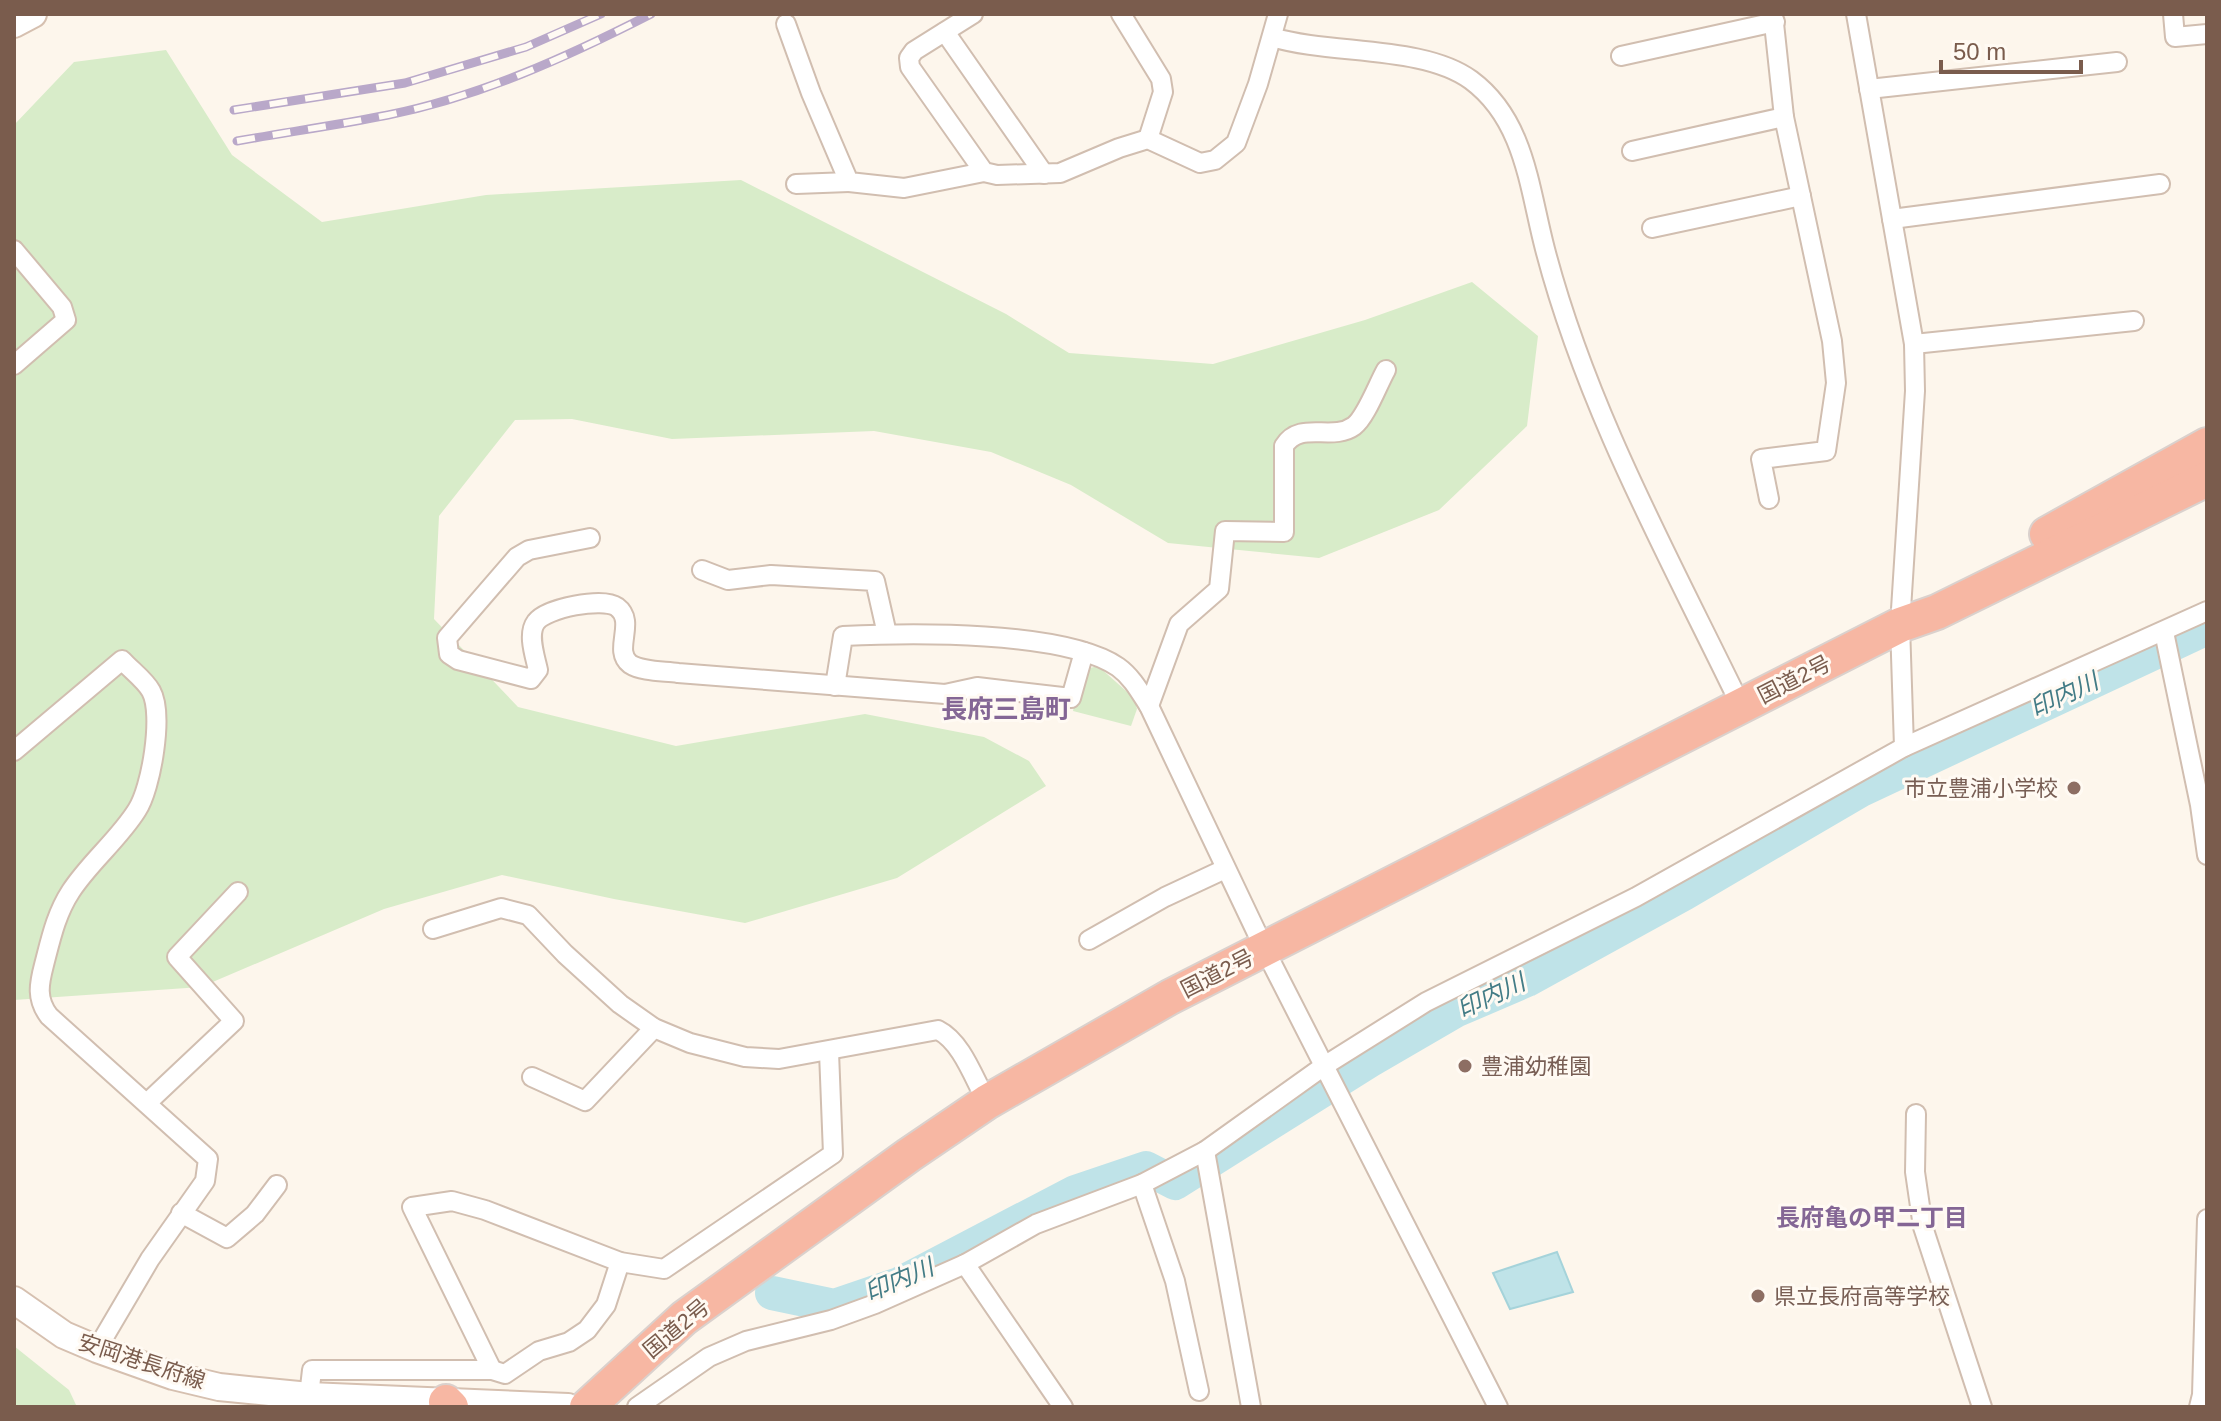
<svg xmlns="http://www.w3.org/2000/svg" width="2221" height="1421" font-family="Helvetica,'Noto Sans JP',sans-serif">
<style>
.green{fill:#d8ecc9}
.water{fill:#bfe3e8;stroke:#a5d3da;stroke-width:2}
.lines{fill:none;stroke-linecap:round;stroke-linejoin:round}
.river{stroke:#bfe3e8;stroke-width:34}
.street-casing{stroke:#d1beb0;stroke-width:22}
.secondary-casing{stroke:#d6c0b0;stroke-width:30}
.highway-casing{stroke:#dad1cd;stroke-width:38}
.street{stroke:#fff;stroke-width:18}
.secondary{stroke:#fff;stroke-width:26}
.highway{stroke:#f7b7a3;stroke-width:34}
.rail-casing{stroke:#b9a8c9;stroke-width:9}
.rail{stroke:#fffaf3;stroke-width:6;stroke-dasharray:18;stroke-linecap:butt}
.education-dot{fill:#8d6e63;stroke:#fffaf3;stroke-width:3}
.labels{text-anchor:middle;stroke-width:6;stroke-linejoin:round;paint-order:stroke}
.street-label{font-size:22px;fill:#7a5c4d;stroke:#fffaf3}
.education-label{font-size:22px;fill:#785e54;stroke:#fffaf3;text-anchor:start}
.water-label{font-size:24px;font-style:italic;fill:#437c86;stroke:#fffaf3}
.neighbourhood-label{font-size:24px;font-weight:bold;fill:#846695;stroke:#fffaf3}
.quarter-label{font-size:26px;font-weight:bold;fill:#846695;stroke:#fffaf3}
</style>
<rect width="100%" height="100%" fill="#fdf6ec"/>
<!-- green -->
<g class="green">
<polygon points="166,50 232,155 322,222 486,195 741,180 1006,314 1069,353 1213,364 1365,320 1472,282 1538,336 1527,426 1439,510 1319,558 1168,543 1071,485 991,452 874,431 672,439 572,419 515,420 439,516 434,619 518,707 676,746 865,714 984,737 1029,761 1046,786 897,878 745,923 614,899 502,875 384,909 201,987 14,1000 14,125 74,62"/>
<polygon points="1098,666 1134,698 1137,709 1131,726 1073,711 1082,670"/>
<polygon points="14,1346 69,1390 77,1407 14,1407"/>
</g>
<!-- water -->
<polygon class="water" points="1557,1252 1573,1292 1510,1309 1493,1273"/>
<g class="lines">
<!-- river -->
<polyline class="river" points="772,1293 834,1306 899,1284 1075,1192 1146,1168 1175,1183 1369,1061 1455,1011 1527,980 1685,893 1861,790 2207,628"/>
<defs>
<g id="street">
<polyline points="973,14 914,51 909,58 910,67 984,172 997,175 1060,173 1119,148 1148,139 1200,163 1215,160 1236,143 1258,84 1278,14"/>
<polyline points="1121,14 1161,79 1163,92 1148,139"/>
<polyline points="1856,14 1914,344 1915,391 1900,625 1904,747"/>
<polyline points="2173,14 2175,37 2207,34"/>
<polyline points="786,24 811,93 849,182 904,188 984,172"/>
<polyline points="945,32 1044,174"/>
<path d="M1272,37C1331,55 1423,45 1471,80C1525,120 1529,188 1545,249C1587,410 1669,557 1741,706"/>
<polyline points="1621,56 1775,22"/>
<polyline points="1869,89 2117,62"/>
<polyline points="1632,151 1784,117"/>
<polyline points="796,184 849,182"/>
<polyline points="1892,219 2160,184"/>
<polyline points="1652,228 1801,196"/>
<polyline points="14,250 62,307 66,320 14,365"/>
<polyline points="1914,344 2134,321"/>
<polyline points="1769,499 1761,459 1826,451 1836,383 1832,341 1784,117 1773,14"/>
<path d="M590,538L529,550L517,557L447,638L449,654L458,660L531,679L538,670C535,656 527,634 536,622C546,608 603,597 617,607C637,622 612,650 630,664C642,672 664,671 678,673L945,694L977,687L1071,698L1084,652"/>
<polyline points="702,570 728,580 771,575 875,581 887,634"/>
<polyline points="2164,632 2200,805 2207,855"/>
<path d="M835,686L843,636C909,633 1064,630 1118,667C1132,677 1140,692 1149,706L1264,948L1498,1407"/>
<path d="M1149,706L1179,624L1219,589L1225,531L1284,532V446C1300,420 1332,442 1354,426C1366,417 1378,384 1386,370"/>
<path d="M14,751L122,660C131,670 145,680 151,691C164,714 151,789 137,810C119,839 90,862 71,891C56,914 51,938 44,965C39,984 36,999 49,1016L208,1159L205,1181L150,1259L97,1349"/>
<path d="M433,929L501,908L528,915L565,954L620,1004L654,1028L690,1043L745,1057L779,1059L938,1030C962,1042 974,1079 987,1102"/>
<polyline points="1089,940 1165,897 1225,869"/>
<polyline points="532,1077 585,1101 654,1028"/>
<polyline points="148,1102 234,1021 177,957 238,892"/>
<polyline points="1916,1114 1915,1172 1923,1227 1982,1407"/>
<polyline points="1205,1151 1251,1407"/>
<polyline points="1142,1184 1175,1281 1199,1391"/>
<polyline points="181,1213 227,1238 255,1214 277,1185"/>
<polyline points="965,1264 1063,1407"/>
<polyline points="492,1370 505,1374 539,1351 569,1342 587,1330 606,1305 620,1262"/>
<polyline points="309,1396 312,1370 492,1370 412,1207 452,1201 485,1210 620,1262 664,1269 833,1154 829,1052"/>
<polyline points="637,1407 709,1357 746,1341 831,1320 875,1304 965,1264 1036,1224 1142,1184 1205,1151 1324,1066 1426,1002 1636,897 1904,747 2207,611"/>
<polyline points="2199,1407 2202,1395 2207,1219"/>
</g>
<g id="secondary">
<polyline points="14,24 33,14"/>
<polyline points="14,1300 64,1335 97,1349 173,1376 219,1387 309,1396 568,1407"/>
</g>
<g id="highway">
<polyline points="2047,534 2207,445"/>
<polyline points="446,1402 451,1407"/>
<polyline points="587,1407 684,1318 909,1155 987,1102 1170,997 1900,625 1937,612 2207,479"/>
</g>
</defs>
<!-- street casing -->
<use href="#street" class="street-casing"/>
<!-- secondary casing -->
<use href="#secondary" class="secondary-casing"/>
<!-- highway casing -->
<use href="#highway" class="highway-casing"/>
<!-- street -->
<use href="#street" class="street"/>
<!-- secondary -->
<use href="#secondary" class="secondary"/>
<!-- highway -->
<use href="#highway" class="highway"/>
<defs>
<g id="rail">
<polyline points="234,110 405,83 526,47 601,14"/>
<path d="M237,141C288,132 338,125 388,115C481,96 567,57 651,14"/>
</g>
</defs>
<!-- rail casing -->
<use href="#rail" class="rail-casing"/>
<!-- rail -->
<use href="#rail" class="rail"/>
</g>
<!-- markers -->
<g class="education-dot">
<circle cx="2074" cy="788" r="8"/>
<circle cx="1465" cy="1066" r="8"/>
<circle cx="1758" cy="1296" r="8"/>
</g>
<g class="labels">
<!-- street labels -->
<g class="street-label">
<text transform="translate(1794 679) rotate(-27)" y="8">国道2号</text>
<text transform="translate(1217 973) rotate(-27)" y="8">国道2号</text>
<text transform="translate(676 1328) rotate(-40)" y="8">国道2号</text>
<text transform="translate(142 1361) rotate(18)" y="8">安岡港長府線</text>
</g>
<!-- education labels -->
<g class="education-label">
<text x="2058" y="796" text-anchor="end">市立豊浦小学校</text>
<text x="1481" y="1074">豊浦幼稚園</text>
<text x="1774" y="1304">県立長府高等学校</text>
</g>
<!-- water labels -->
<g class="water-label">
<text transform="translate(2064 695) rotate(-25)" y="8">印内川</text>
<text transform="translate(1491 996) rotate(-25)" y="8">印内川</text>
<text transform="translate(899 1280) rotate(-23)" y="8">印内川</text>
</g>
<!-- neighbourhood labels -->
<g class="neighbourhood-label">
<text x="1872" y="1226">長府亀の甲二丁目</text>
</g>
<!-- quarter labels -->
<g class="quarter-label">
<text x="1006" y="718">長府三島町</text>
</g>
</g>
<!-- border -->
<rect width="2221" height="1421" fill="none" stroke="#7a5c4d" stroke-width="32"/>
<!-- scale -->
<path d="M1941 60v12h140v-12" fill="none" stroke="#7a5c4d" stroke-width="4"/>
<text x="1953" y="60" font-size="24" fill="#7a5c4d" stroke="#fffaf3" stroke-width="6" paint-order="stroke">50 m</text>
</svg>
